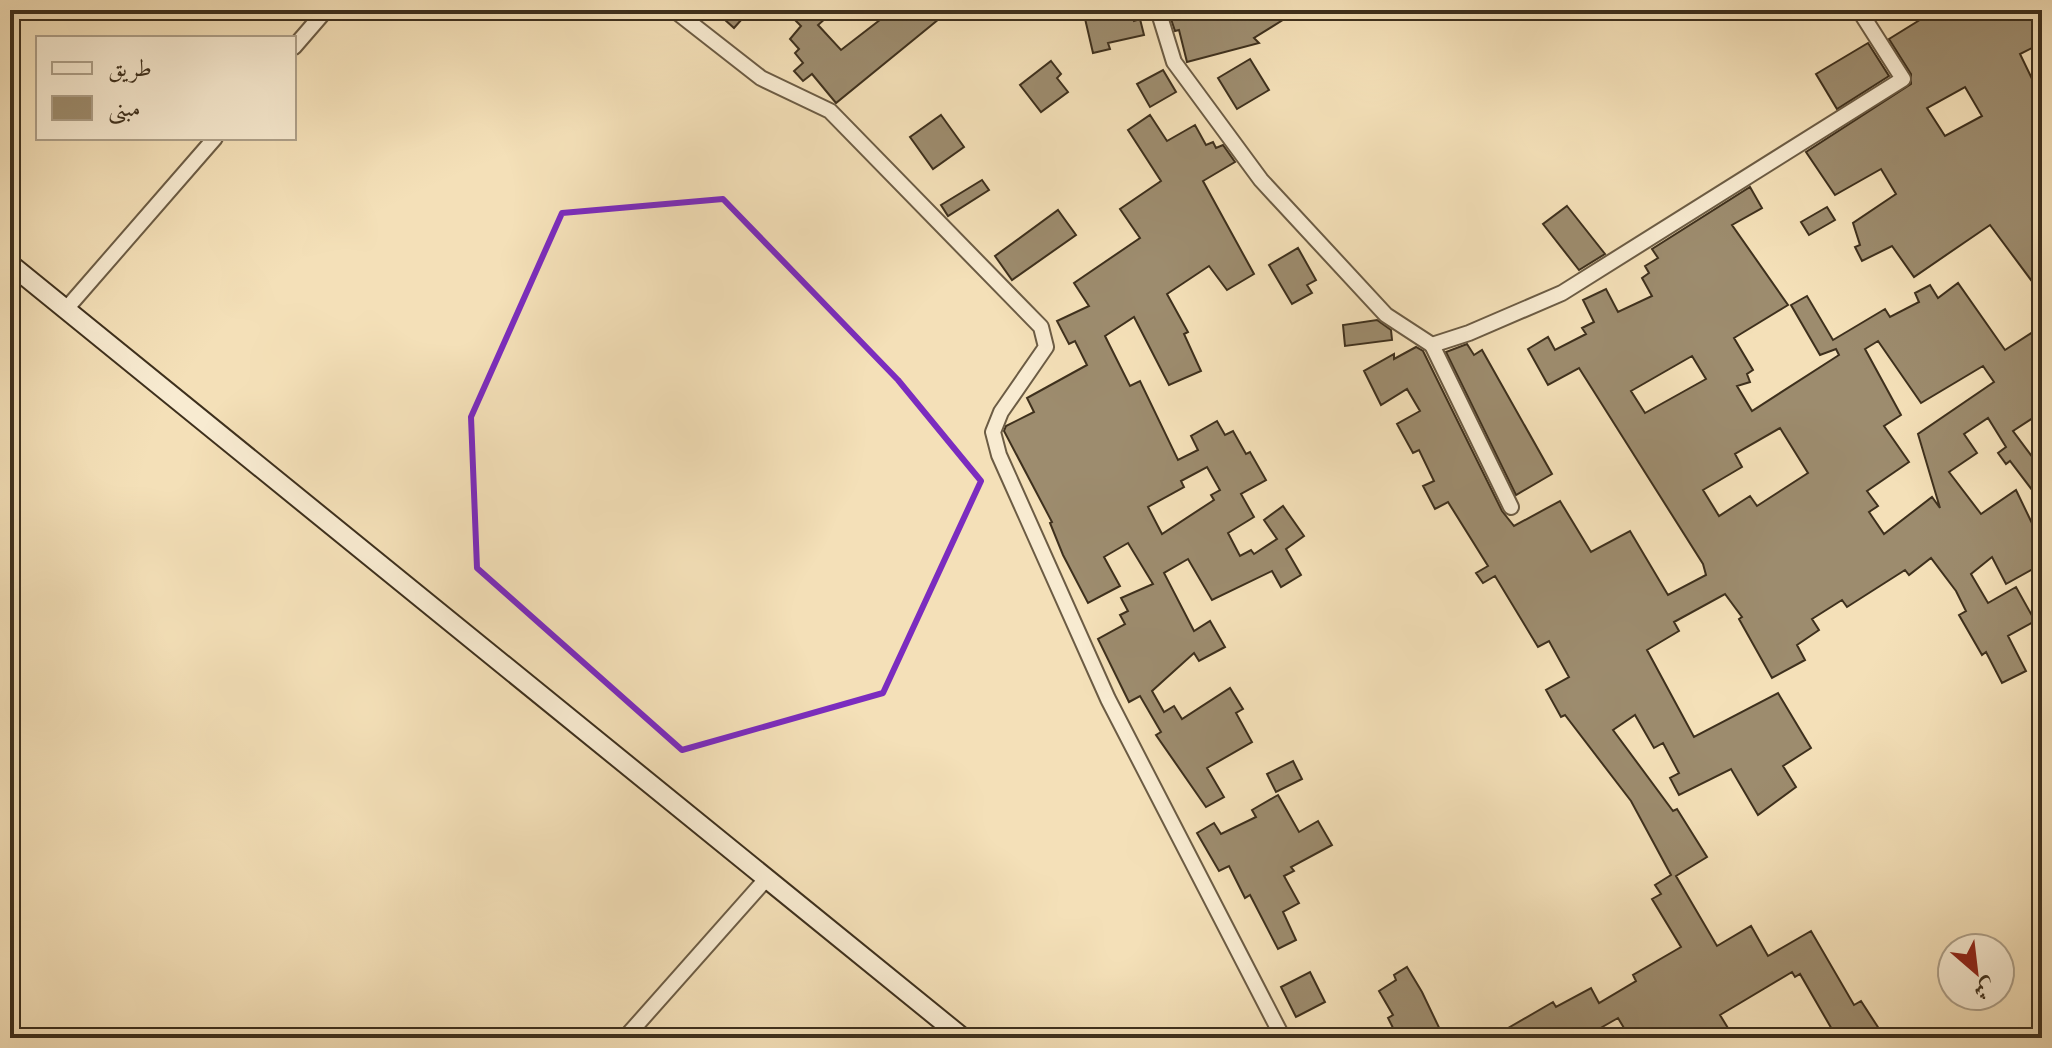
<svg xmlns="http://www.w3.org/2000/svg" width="2052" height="1048" font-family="'IM FELL French Canon',Amiri,serif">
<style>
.building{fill:#9d8c6e;stroke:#3e301d;stroke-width:2;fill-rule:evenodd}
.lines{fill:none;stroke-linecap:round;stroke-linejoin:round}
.street-casing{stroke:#6c5c44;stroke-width:18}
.secondary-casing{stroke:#3e301d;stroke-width:22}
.street{stroke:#f8ebd1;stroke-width:14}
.secondary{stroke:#f8ebd1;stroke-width:18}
.marked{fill:none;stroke:#7b2cbf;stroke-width:6;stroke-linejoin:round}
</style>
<rect width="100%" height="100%" fill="#f4e0b8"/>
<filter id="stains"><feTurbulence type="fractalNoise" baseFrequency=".0025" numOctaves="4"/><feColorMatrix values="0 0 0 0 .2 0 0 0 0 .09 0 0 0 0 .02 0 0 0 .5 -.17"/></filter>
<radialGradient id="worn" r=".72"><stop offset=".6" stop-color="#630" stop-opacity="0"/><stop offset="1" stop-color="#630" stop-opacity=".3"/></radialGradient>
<!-- building -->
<g class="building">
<polygon points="714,10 750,10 734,28"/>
<polygon points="806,10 835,10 818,25 841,50 885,16 881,10 950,10 836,103 812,74 803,81 794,71 803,63 795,53 799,49 790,39 801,26 795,20"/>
<polygon points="1083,10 1131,10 1134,21 1140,19 1144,35 1108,43 1110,49 1093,53"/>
<polygon points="1168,10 1281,10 1286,18 1254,38 1259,43 1187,62 1179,30 1175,31"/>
<path d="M1936,10H2028L2042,39V43L2020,54L2036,87L2042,83V227L2034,232L2042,243V278L2034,284L1990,225L1914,277L1892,246L1862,261L1855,247L1860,245L1853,223L1896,194L1881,169L1835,195L1806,152L1911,84V74L1889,39ZM1965,87L1982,116L1945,136L1927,108Z"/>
<polygon points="1868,43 1889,76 1837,109 1816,74"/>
<polygon points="1250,59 1269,90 1237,109 1218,78"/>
<polygon points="1051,61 1061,74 1057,78 1068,92 1041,112 1020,85"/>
<polygon points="1163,70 1176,92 1150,107 1137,84"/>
<polygon points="941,115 964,147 933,169 910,137"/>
<path d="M1150,115L1167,141L1195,125L1206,145L1213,142L1216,148L1223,145L1235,162L1203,181L1254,274L1227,290L1209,266L1167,294L1188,332L1184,334L1201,371L1169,385L1134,317L1105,336L1130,386L1140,381L1178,460L1198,450L1191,436L1217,421L1225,435L1233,431L1246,454L1250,452L1266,480L1241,494L1254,517L1228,533L1240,556L1251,550L1254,554L1277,539L1264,520L1283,506L1304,536L1286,549L1301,575L1281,587L1272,571L1212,600L1188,559L1164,573L1194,631L1210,621L1225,647L1199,661L1194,653L1152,691L1164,712L1174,706L1182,719L1230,688L1243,709L1236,713L1252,742L1207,768L1224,797L1206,807L1156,735L1161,732L1140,696L1129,702L1098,639L1125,624L1120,615L1128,611L1121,598L1153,584L1128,543L1104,557L1120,586L1088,603L1063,555L1050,523L1052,522L1004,431L1006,426L1034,412L1027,398L1087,365L1075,341L1069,344L1057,321L1089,306L1074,283L1140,238L1120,209L1161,181L1128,130ZM1207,467L1220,490L1211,495L1214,500L1162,534L1148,507L1184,487L1181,481Z"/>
<polygon points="982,180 989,190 948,216 941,205"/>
<path d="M1750,187L1762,208L1732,225L1788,305L1734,338L1753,370L1747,374L1750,382L1737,386L1752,411L1839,355L1836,349L1820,355L1791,305L1807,296L1833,340L1885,309L1890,317L1919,302L1915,293L1930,285L1938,298L1958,283L2005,350L2042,326V412L2013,431L2042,470V503L2010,461L2006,464L1998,453L2006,447L1988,418L1964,434L1977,453L1949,472L1981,514L2016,490L2042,544V564L2006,584L1992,557L1971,574L1988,603L2016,587L2035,621L2008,636L2026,671L2002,683L1986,652L1982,655L1959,615L1966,611L1956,591L1931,558L1909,575L1905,570L1847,607L1842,600L1812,619L1819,630L1797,645L1805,660L1772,678L1739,619L1742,617L1725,594L1674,622L1679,631L1647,650L1694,737L1778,693L1811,748L1783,766L1796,787L1758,815L1731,769L1679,795L1670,778L1679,773L1663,743L1654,748L1635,715L1613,730L1673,811L1677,809L1707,857L1676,876L1717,946L1751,926L1768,956L1811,931L1854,1005L1861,1001L1885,1038H1837L1800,974L1795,977L1792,972L1720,1015L1734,1038H1630L1618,1018L1583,1038H1491L1553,1002L1556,1007L1591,988L1599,1003L1636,981L1633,975L1681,947L1652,899L1661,894L1655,885L1671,875L1631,801L1565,715L1561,717L1546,690L1569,677L1549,641L1538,647L1495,576L1483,583L1476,573L1488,566L1448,502L1435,509L1423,486L1434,481L1419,450L1413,453L1397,424L1420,411L1407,389L1381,405L1364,371L1394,354V359L1416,347L1423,351L1502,511L1514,526L1560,501L1591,552L1630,531L1668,595L1706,575L1703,564L1579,368L1548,385L1528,349L1548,337L1555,350L1586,334L1582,328L1594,322L1583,300L1606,289L1618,312L1652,296L1642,278L1649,273L1645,266L1658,258L1652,249ZM1878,341L1921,403L1983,366L1994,382L1918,434L1940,508L1932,497L1884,534L1869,512L1878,506L1867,491L1909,462L1884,426L1901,415L1865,349ZM1692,356L1706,379L1645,413L1631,391ZM1780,428L1808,473L1757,506L1750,496L1719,516L1703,490L1742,467L1735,454Z"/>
<polygon points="1567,206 1605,254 1579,270 1543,224"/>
<polygon points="1827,207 1835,220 1809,235 1801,222"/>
<polygon points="1058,210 1076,235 1012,280 995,256"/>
<polygon points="1298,248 1316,280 1307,285 1312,293 1292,304 1269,265"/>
<polygon points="1377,320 1391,330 1392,340 1345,346 1343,325"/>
<polygon points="1467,344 1474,355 1482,350 1552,474 1516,495 1446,352"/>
<polygon points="1293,761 1302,779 1276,792 1267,774"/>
<polygon points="1278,795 1299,832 1318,821 1332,845 1291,867 1294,871 1284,876 1299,903 1283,912 1296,940 1278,949 1250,895 1245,898 1229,866 1219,871 1197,833 1214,823 1221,834 1256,817 1252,810"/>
<polygon points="1407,967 1422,992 1444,1038 1398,1038 1388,1018 1393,1015 1379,991 1396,980 1394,975"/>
<polygon points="1310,972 1325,1002 1296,1017 1281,987"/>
</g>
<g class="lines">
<defs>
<g id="street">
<polyline points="674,10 761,78 830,111 1041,327 1046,347 1001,412 993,432 999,455 1108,699 1283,1038"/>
<polyline points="1158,10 1174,62 1261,180 1386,315 1432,345 1511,507"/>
<polyline points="294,47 326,10"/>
<polyline points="67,308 215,138"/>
<polyline points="1432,345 1469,333 1562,293 1903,79 1859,10"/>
<polyline points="625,1038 767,878"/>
</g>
<polyline id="secondary" points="10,264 963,1038"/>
</defs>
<!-- street casing -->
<use href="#street" class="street-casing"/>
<!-- secondary casing -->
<use href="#secondary" class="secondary-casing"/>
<!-- street -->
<use href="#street" class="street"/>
<!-- secondary -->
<use href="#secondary" class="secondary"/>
</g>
<!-- marked area -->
<path class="marked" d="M723,199L898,380L981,481L883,693L682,750L477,568L471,417L562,213Z"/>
<!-- margin -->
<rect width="2052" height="1048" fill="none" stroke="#f4e0b8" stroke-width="40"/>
<rect x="12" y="12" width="2028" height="1024" fill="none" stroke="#3e301d" stroke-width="4"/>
<rect x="20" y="20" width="2012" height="1008" fill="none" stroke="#3e301d" stroke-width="2"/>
<!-- legend -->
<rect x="36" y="36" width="260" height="104" fill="#f8ebd1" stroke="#aea089" stroke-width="2"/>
<rect x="52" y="62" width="40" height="12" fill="#f8ebd1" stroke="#aea089" stroke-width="2"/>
<text x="108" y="76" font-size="24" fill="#3e301d">طريق</text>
<rect x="52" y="96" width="40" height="24" fill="#9d8c6e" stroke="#aea089" stroke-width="2"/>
<text x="108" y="116" font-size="24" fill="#3e301d">مبنى</text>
<!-- north arrow -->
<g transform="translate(1976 972) rotate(152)"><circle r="38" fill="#f8ebd1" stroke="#aea089" stroke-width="2"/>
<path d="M0-6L14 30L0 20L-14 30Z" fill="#8f2418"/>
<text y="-12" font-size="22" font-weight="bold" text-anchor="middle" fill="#3e301d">ش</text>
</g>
<rect width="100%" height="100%" filter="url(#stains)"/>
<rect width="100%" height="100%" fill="url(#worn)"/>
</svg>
